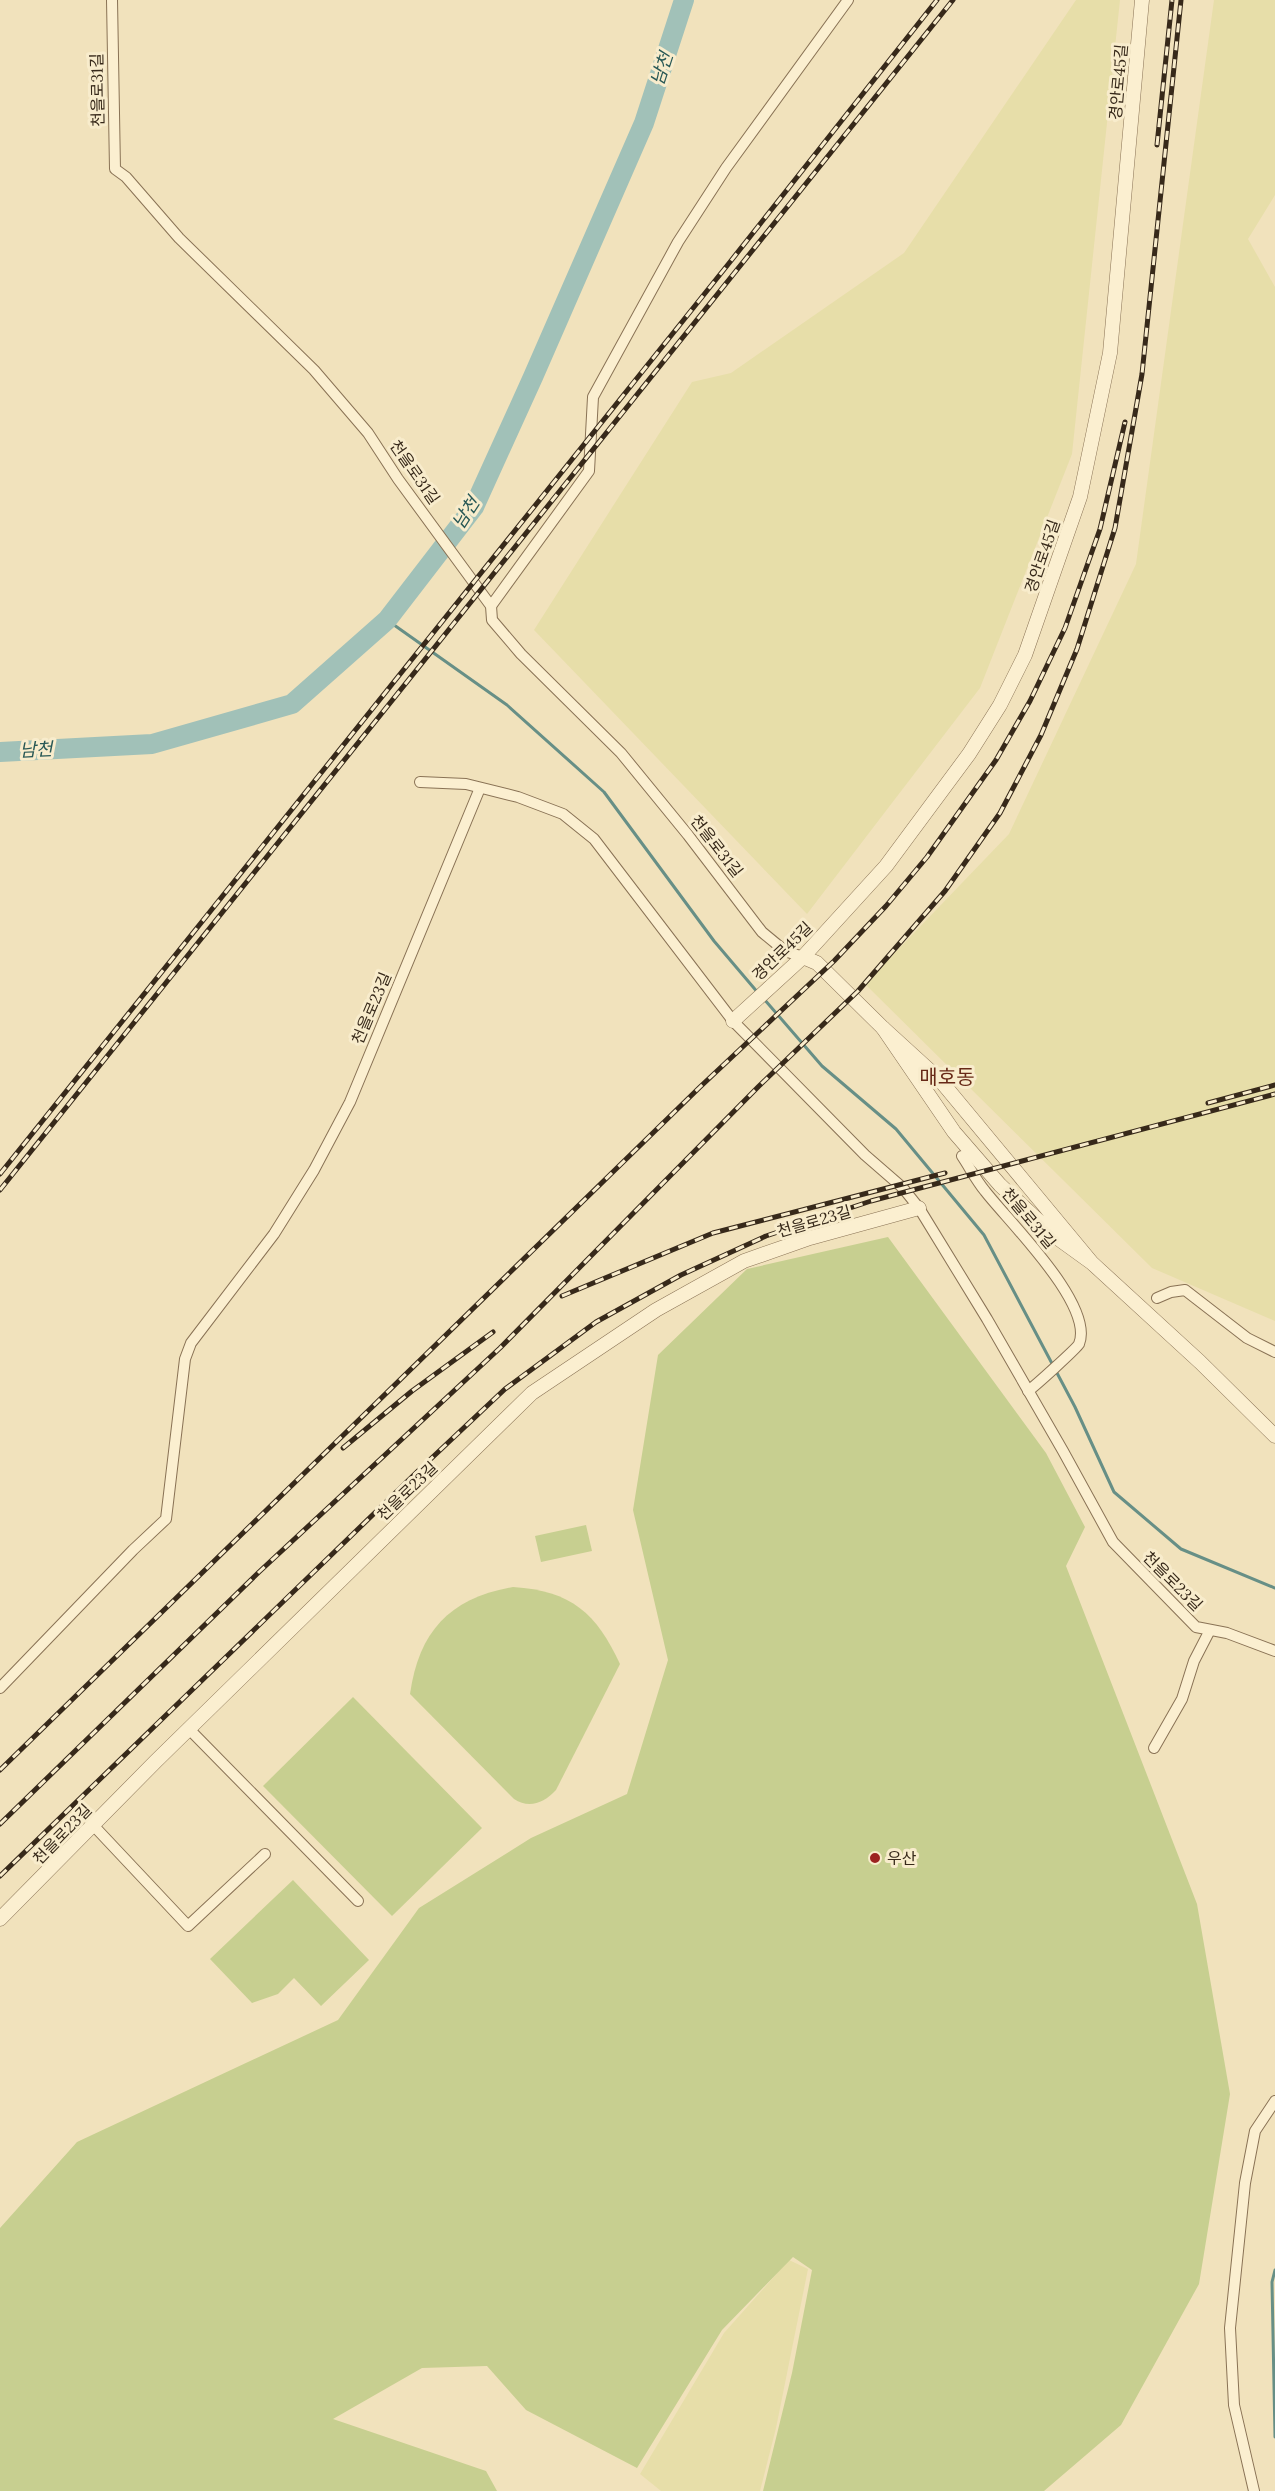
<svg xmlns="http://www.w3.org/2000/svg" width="1275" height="2491" font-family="Lora,'Noto Sans KR',serif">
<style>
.farmland{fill:#e7dea9}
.green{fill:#c7cf90}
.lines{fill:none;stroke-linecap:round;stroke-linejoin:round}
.stream{stroke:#678f86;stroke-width:3}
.river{stroke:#a1c1b8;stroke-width:20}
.minor-casing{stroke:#897255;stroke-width:12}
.tertiary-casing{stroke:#897255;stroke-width:15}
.minor{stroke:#fbefd0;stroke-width:10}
.tertiary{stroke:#fbefd0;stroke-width:14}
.rail-casing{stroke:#37291a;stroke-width:5}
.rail{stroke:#f8eccc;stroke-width:3;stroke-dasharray:9;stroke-linecap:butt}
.poi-dot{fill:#9c2220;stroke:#f8eccc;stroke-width:2}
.labels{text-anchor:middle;stroke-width:6;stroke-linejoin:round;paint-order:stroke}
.street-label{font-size:16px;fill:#37291a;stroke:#f8eccc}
.poi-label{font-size:16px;fill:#37291a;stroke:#f8eccc;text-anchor:start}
.water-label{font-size:18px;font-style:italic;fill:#285856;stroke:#f8eccc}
.quarter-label{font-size:20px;fill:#672917;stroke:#f8eccc}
</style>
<rect width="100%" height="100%" fill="#f1e2bc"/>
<!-- farmland -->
<g class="farmland">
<polygon points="1076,0 1120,0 1072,454 980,688 807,914 534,630 692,382 731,373 904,253"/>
<polygon points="1214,0 1275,0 1275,195 1248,239 1275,287 1275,1321 1152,1268 865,984 1009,834 1136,564"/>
<polygon points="789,2260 808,2269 776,2428 760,2491 661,2491 640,2474 724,2333"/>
</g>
<!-- green -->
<g class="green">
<polygon points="888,1237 1046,1453 1085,1527 1066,1566 1197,1904 1230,2094 1199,2284 1121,2425 1044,2491 763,2491 792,2373 812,2270 793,2257 722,2330 637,2468 526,2410 487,2366 422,2368 333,2419 486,2471 497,2491 0,2491 0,2228 77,2142 338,2020 419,1908 531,1838 627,1794 668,1660 633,1510 658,1355 747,1269"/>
<polygon points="586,1525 592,1551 541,1562 535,1536"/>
<path d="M513,1587C572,1591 596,1613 620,1664L556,1790C544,1803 529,1809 514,1799L410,1694C419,1631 450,1598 513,1587Z"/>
<polygon points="353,1697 482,1828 392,1916 263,1786"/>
<polygon points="293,1880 369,1960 321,2006 294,1978 278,1994 252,2003 210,1959"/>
</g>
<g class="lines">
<!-- stream -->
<g class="stream">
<polyline points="387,620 507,705 604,792 714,941 759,994"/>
<polyline points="764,999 822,1066 896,1129 984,1235 1075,1407 1114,1492 1181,1549 1275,1588"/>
<polyline points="1275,2270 1272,2282 1275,2437"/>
</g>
<!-- river -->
<polyline class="river" points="0,752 152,744 292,704 387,620 474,507 533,377 644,123 684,0"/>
<defs>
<g id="minor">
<polyline points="112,0 115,169 126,177 179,238 314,370 368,433 398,479 491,606 492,620 521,654 621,753 688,835 762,932 785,951 803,957"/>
<polyline points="491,606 589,471 593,397 678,242 726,168 848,0"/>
<polyline points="420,782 466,784 518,797 563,814 594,839 733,1021 865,1155 903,1188 919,1208 987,1319 1063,1451 1113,1542 1196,1627 1227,1633 1275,1651"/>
<path d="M962,1156C970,1168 976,1180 985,1191C1008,1221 1095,1305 1079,1344C1076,1349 1035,1386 1028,1391"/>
<polyline points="1157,1298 1171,1292 1185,1290 1247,1338 1275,1352"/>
<polyline points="0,1688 133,1550 166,1519 185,1359 191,1343 274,1234 314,1170 350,1102 480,788"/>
<polyline points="188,1728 358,1901"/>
<polyline points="1154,1748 1182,1699 1194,1661 1210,1630"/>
<polyline points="93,1825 188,1926 265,1854"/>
<polyline points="1254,2491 1234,2405 1230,2328 1245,2183 1255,2131 1275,2101"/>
</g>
<g id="tertiary">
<polyline points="803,957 817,963 883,1028"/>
<polyline points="733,1021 803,957 886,866 969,754 1000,705 1025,655 1080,497 1110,353 1142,0"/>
<polyline points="1092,1263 940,1080 883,1028 954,1132 1000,1185 1056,1237 1092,1263 1200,1362 1275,1436"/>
<polyline points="0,1919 156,1761 532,1393 656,1310 744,1261 810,1238 919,1208"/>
</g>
</defs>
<!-- minor casing -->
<use href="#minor" class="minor-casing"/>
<!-- tertiary casing -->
<use href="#tertiary" class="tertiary-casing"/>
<!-- minor -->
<use href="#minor" class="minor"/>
<!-- tertiary -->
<use href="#tertiary" class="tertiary"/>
<defs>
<g id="rail">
<polyline points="1157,145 1172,0"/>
<polyline points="1208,1103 1275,1085"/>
<polyline points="0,1174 730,262 937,0"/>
<polyline points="0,1190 953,0"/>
<polyline points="562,1296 713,1233 945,1173"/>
<polyline points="343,1448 412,1391 493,1332"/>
<polyline points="0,1770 700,1087 834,961 886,906 927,857 996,760 1030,701 1065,628 1100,529 1125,422"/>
<polyline points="0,1824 259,1572 500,1348 759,1086 858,991 945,891 1000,813 1041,735 1077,649 1115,528 1142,374 1181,0"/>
<polyline points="0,1876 419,1470 505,1389 596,1322 681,1275 766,1236 871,1201 1275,1094"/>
</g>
</defs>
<!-- rail casing -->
<use href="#rail" class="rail-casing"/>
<!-- rail -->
<use href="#rail" class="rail"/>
</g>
<!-- markers -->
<circle class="poi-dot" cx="875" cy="1858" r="6"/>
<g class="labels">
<!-- street labels -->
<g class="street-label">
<text transform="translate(1118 82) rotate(-85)" y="6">경안로45길</text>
<text transform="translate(97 90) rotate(-91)" y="6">천을로31길</text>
<text transform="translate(415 472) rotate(55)" y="6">천을로31길</text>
<text transform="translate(1042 556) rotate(-71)" y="6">경안로45길</text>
<text transform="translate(717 846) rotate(52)" y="6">천을로31길</text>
<text transform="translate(782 951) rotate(-44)" y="6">경안로45길</text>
<text transform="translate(371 1008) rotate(-67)" y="6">천을로23길</text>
<text transform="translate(1029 1218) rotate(50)" y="6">천을로31길</text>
<text transform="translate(814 1221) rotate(-16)" y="6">천을로23길</text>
<text transform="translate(407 1491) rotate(-44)" y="6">천을로23길</text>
<text transform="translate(1173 1581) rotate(45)" y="6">천을로23길</text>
<text transform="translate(62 1834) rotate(-46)" y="6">천을로23길</text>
</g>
<!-- poi labels -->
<g class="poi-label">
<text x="887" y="1864">우산</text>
</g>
<!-- water labels -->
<g class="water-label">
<text transform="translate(662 69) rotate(-72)" y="6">남천</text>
<text transform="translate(466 513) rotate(-57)" y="6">남천</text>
<text transform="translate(36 750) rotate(-3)" y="6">남천</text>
</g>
<!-- quarter labels -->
<g class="quarter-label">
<text x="947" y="1084">매호동</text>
</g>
</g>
</svg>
